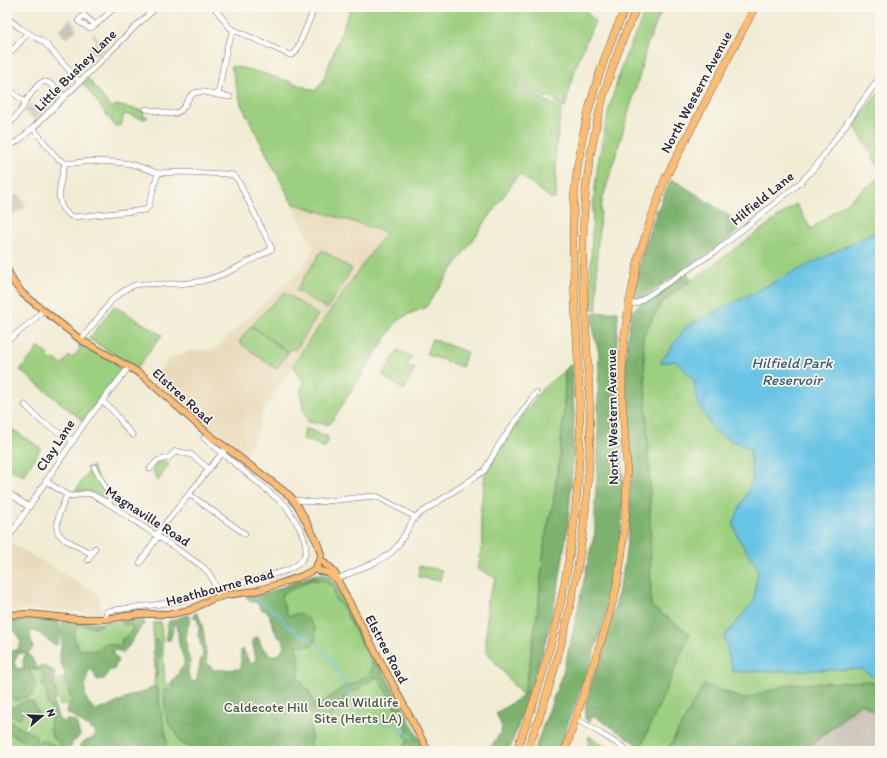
<svg xmlns="http://www.w3.org/2000/svg" width="887" height="758" font-family="Itim,sans-serif">
<style>
.built{fill:#e8d9ba}
.industrial{fill:#c9c3b8}
.green{fill:#9ccf7f;stroke:#5f785d}
.forest{fill:#7db26e;stroke:#506a54;fill-rule:evenodd}
.water{fill:#67c4e5;stroke:#447390}
.lines{fill:none;stroke-linecap:round;stroke-linejoin:round}
.stream{stroke:#67c4e5;stroke-width:1.5}
.minor-casing{stroke:#6a6971;stroke-width:6}
.major-casing{stroke:#6a6971;stroke-width:8}
.highway-casing{stroke:#6a6971;stroke-width:8}
.minor{stroke:#fff;stroke-width:5}
.major{stroke:#fdbc70;stroke-width:6}
.highway{stroke:#fdbc70;stroke-width:7}
.labels{text-anchor:middle;stroke-width:3.5;stroke-linejoin:round;paint-order:stroke}
.street-label{font-size:14px;fill:#22223b;stroke:#fbf7ec}
.park-label{font-size:14px;fill:#47564f;stroke:#fbf7ec}
.water-label{font-size:15px;font-style:italic;fill:#3a5b76;stroke:#fbf7ec}
</style>
<rect width="100%" height="100%" fill="#fbf7ec"/>
<filter id="ink" filterUnits="userSpaceOnUse"><feTurbulence type="fractalNoise" baseFrequency=".025" numOctaves="2"/><feDisplacementMap in="SourceGraphic" scale="8" xChannelSelector="R" yChannelSelector="G"/><feConvolveMatrix kernelMatrix="1 2 1 2 8 2 1 2 1" color-interpolation-filters="sRGB"/></filter>
<filter id="wash" filterUnits="userSpaceOnUse"><feTurbulence type="fractalNoise" baseFrequency=".012" numOctaves="4" result="noise"/><feDisplacementMap in="SourceGraphic" scale="16" xChannelSelector="R" yChannelSelector="G"/><feGaussianBlur stdDeviation="0.9" result="paint"/><feColorMatrix in="noise" values="0 0 0 0 0 0 0 0 0 0 0 0 0 0 0 0 0 1.4 0 .05"/><feComposite in="paint" operator="in"/></filter>
<g filter="url(#wash)">
<rect width="100%" height="100%" fill="#f1ecd4"/>
<!-- built -->
<g class="built">
<polygon points="292,203 386,232 306,345 262,413 257,435 244,457 223,442 151,377 160,370 169,359 188,351 214,350 302,268 314,248"/>
<polygon points="9,542 97,593 103,615 65,611 7,610 7,545"/>
</g>
<!-- industrial -->
<g class="industrial">
<polygon points="70,19 75,26 74,27 77,29 66,39 59,30"/>
<polygon points="94,32 96,36 106,46 98,56 87,51 92,43 95,44 96,43 96,41 92,34"/>
<polygon points="30,104 43,114 36,121 24,112"/>
<polygon points="18,193 21,197 26,207 7,217 7,203"/>
<polygon points="862,703 880,716 880,751 805,751"/>
</g>
<!-- green -->
<g class="green">
<path d="M351,7H583L595,22C581,50 572,76 565,107L556,103L557,101L547,96L546,98L516,84L515,86L561,108V110L556,147V198L552,199L519,174L425,308C412,312 404,315 394,325L330,424H327L308,422C305,416 300,396 301,389C302,388 303,384 304,383L293,365L306,345L386,232L292,203L241,104L231,66C259,71 289,81 315,91L322,83Z"/>
<polygon points="647,7 663,7 647,45 640,74 602,201 597,251 597,309 592,309 591,267 593,205 598,162 609,109 622,65"/>
<polygon points="88,78 111,108 116,105 144,111 143,115 148,117 144,119 124,114 121,126 115,126 83,83"/>
<polygon points="880,90 880,169 854,124"/>
<polygon points="880,177 880,716 861,703 805,751 648,751 593,715 650,489 643,336 661,303 796,204 811,229"/>
<polygon points="322,250 352,269 327,309 296,290"/>
<polygon points="284,292 318,315 296,349 292,349 289,352 252,325"/>
<polygon points="114,306 162,335 137,368 89,339"/>
<polygon points="251,326 288,353 276,369 239,342"/>
<polygon points="432,339 467,352 462,367 426,354"/>
<polygon points="81,344 125,368 83,421 20,370 39,347 48,355 47,357 52,361 54,359 62,365 69,356 72,358 80,349 78,346"/>
<polygon points="398,350 412,357 407,364 415,369 404,390 382,375"/>
<polygon points="565,370 564,412 559,462 553,504 545,537 538,608 529,669 523,696 486,651 487,601 496,578 478,569 483,537 480,516 485,475 495,457 526,411 542,389"/>
<polygon points="7,426 41,448 23,476 7,467"/>
<polygon points="305,428 327,436 328,439 325,448 310,441 308,442 303,440"/>
<path d="M164,461L169,465L157,482C154,470 148,465 164,461Z"/>
<path d="M92,466L106,493L103,497C92,491 87,489 74,493Z"/>
<polygon points="419,566 442,570 440,581 418,577"/>
<polygon points="321,574 342,593 348,607 409,719 409,751 311,751 311,724 316,710 309,691 299,679 270,592 313,575"/>
<polygon points="122,621 123,624 130,624 134,629 127,636 122,639 121,646 93,651 86,649 80,650 74,638 75,629 80,625 95,627 102,625 103,623"/>
<polygon points="161,622 165,685 172,683 173,689 168,723 176,732 180,743 190,747 190,751 164,751 167,741 157,689 154,687 155,670 153,626 154,623"/>
<polygon points="7,669 38,669 46,677 58,718 67,726 68,735 57,751 7,751"/>
<polygon points="64,678 72,702 60,706 53,682"/>
<polygon points="589,736 613,751 588,751"/>
</g>
<!-- forest -->
<g class="forest">
<path d="M671,180L679,183L728,215L739,230L715,250L638,300L634,299V298C638,257 653,217 671,180Z"/>
<polygon points="687,273 692,280 661,303 643,337 650,489 651,606 690,634 641,747 593,715 589,723 585,719 586,704 592,682 615,607 624,566 628,534 630,489 632,476 631,462 629,454 625,402 625,371 628,332 631,313 633,310 639,305"/>
<polygon points="618,312 616,368 621,441 624,500 617,567 610,603 587,673 570,717 560,751 534,751 563,672 573,632 588,561 595,532 595,504 598,459 598,404 599,353 594,335 592,313"/>
<polygon points="572,363 574,414 573,461 568,525 558,589 546,640 528,698 509,751 488,751 501,732 502,727 496,713 523,696 529,669 538,608 545,537 553,504 559,462 564,412 565,370"/>
<path d="M321,574L329,576L336,582L348,607L426,751H390L406,744L408,740L405,736L404,733L408,731L405,721L395,708L378,677L374,678L368,683L362,685L359,690L349,693L343,701L341,707L335,710L330,718L326,721L319,717L311,724V751H190V747L180,743L176,732L168,723L165,711L164,690L173,689L172,681L179,673V670L184,666C185,658 181,652 179,644C178,637 178,630 177,624H175L170,640H167L165,639C167,633 166,627 169,621C176,620 181,616 188,615L190,617L189,624L187,629L186,641L187,648L186,649L190,662L188,672L190,680L196,682L200,664V659L203,656L202,648L198,635L199,629L197,618L193,617L194,614L197,613C205,625 205,650 207,664L214,670L241,669V650L243,649L250,664L256,660L254,649L252,641L253,639L258,637L262,647L271,655H279L283,649L284,643L282,639L277,636L273,625L270,618V615L267,611L261,609L258,603L251,601L247,598V596C254,595 262,594 269,592C287,587 303,577 321,574ZM311,580H322L333,588L335,599L344,609L349,620L362,644L371,660L373,667L368,676L361,678L356,683L345,686L320,704L318,709L316,710L309,691L299,679V656L296,645L312,646L316,640L315,629L308,619L299,613L290,616L287,614L281,596L286,592Z"/>
<path d="M7,616H19L58,618C60,623 60,639 58,644L54,645L39,633L33,631L30,633C30,638 32,643 33,648L28,653H20L19,652L14,661L16,669H24L23,661L25,655L29,654L38,669L41,665L54,671L55,678L53,684L56,700L53,702L58,718L63,723L67,720L76,721L80,735L76,740L71,743L72,746L67,751H42V750L39,743L41,739L59,747L61,745L52,737L50,728L51,719V709L47,704V693L42,685L43,674L38,669H29L36,684L32,695L15,701L7,694V654L10,655L12,651L17,650L21,643L18,635L13,629L7,631Z"/>
<path d="M141,618L144,621L145,624L142,625L128,647L123,652L115,650L112,653L118,660L114,670L108,671L107,677L103,679L97,680L93,671L89,669C85,685 80,699 96,710L108,707L132,695L141,693L154,687L157,689L158,696L167,741L164,751H84L80,747L83,742C89,740 95,739 96,732L78,720L75,716H72L67,713L68,706L72,701L65,679V673L60,661V652L62,644L61,631L62,623L64,621L103,623L102,625L95,627L80,625L75,629L74,638L80,650L86,649L93,651L105,643L121,646L122,639L127,636L133,629L130,624H123L122,621Z"/>
<path d="M153,640L158,641C160,647 162,655 158,660C158,667 160,674 155,679V670Z"/>
<polygon points="871,681 880,688 880,716 861,703 805,751 667,751 704,684 744,699 790,684"/>
<polygon points="27,700 34,703 38,714 33,717 28,711 23,712 20,719 13,716 9,712 9,709"/>
<polygon points="7,721 12,722 24,730 36,735 36,751 29,751 25,742 8,732 7,730"/>
</g>
<!-- water -->
<polygon class="water" points="880,229 880,681 862,669 733,672 724,637 754,601 758,568 738,538 733,523 753,480 750,449 716,433 697,403 694,380 676,361 660,363 687,326"/>
<g class="lines">
<!-- stream -->
<g class="stream">
<path d="M251,597C262,604 277,611 284,620V624L293,628L298,634L308,637L311,640"/>
<path d="M314,643L317,645L329,655L363,720C370,723 376,725 383,723L389,725"/>
<polyline points="396,728 412,737"/>
</g>
</g>
</g>
<g filter="url(#ink)">
<g class="lines">
<defs>
<g id="minor">
<polyline points="144,7 149,14"/>
<polyline points="214,7 230,28 290,55 292,55 296,52 312,14 312,10 309,7"/>
<polyline points="7,18 20,28 45,43 80,82"/>
<polyline points="95,25 84,15 78,21 87,27 91,28 100,21 115,7"/>
<path d="M7,54C16,49 21,41 27,33"/>
<path d="M7,88L25,102C43,78 42,74 65,97"/>
<polyline points="218,95 230,97"/>
<path d="M146,109L171,114C190,112 183,94 199,92C205,91 212,94 218,95L227,46L234,30"/>
<polyline points="9,125 24,106 25,102"/>
<path d="M33,128L56,157L65,163H74L91,161L114,162L131,164L158,173L184,172L226,174L233,175L238,180L272,249C249,261 227,275 202,281C189,284 176,284 162,284C153,284 144,283 135,285C126,288 119,294 112,300L81,340"/>
<polyline points="7,147 18,141 33,128 137,25 157,7"/>
<path d="M65,163C61,180 51,209 74,217L146,210L149,205L158,173"/>
<polyline points="629,304 637,303 716,251 801,182 816,166 880,77"/>
<polyline points="7,341 35,319 43,310"/>
<path d="M102,401C108,406 114,411 118,417C123,424 126,430 133,435"/>
<polyline points="25,405 42,422 73,441"/>
<polyline points="94,467 109,494 110,499 108,504"/>
<polyline points="150,469 156,462 159,460 168,458 176,451 192,455 209,469"/>
<path d="M46,481L67,495C77,499 81,491 90,494C104,499 118,510 130,518C148,530 166,541 184,554C192,559 202,565 208,572C214,579 216,589 219,598"/>
<polyline points="7,492 29,507"/>
<polyline points="189,494 245,534"/>
<polyline points="67,495 59,514 57,528 58,533 64,539 92,554"/>
<polyline points="295,501 297,500 310,502 318,502 373,496 378,497 415,517"/>
<polyline points="156,535 226,448"/>
<polyline points="7,540 84,424 129,367"/>
<polyline points="88,560 95,548"/>
<polyline points="140,563 158,536"/>
<polyline points="337,579 378,561 391,553 399,544 415,517 484,471 500,443 536,393"/>
<path d="M106,619V615L107,611L161,604L178,601L216,590L282,572C288,570 295,567 299,563C312,552 304,537 298,525C294,519 290,512 286,506L204,438"/>
<polyline points="576,719 600,733 629,751"/>
</g>
<g id="major">
<polyline points="7,269 14,283 23,294 81,340 129,367 142,375 160,391 208,434 264,476 290,496 299,508 317,542 321,554 320,561 317,564 317,568 319,571 326,572 337,579"/>
<polyline points="320,561 324,562 326,565 330,567 336,575 337,579 346,596 428,751"/>
<polyline points="7,615 28,614 78,619 106,619 141,614 171,614 190,610 212,599 227,595 255,591 282,583 302,576 317,568"/>
</g>
<g id="highway">
<path d="M516,751C555,651 577,549 580,442C581,368 572,295 573,221C575,147 595,73 626,7"/>
<path d="M527,751C565,652 587,548 590,442C591,382 584,322 583,262C581,174 599,87 637,7"/>
<polyline points="565,751 604,632 616,590 622,553 626,509 627,467 622,398 622,370 624,341 629,304 639,256 650,222 665,179 755,7"/>
</g>
</defs>
<!-- minor casing -->
<use href="#minor" class="minor-casing"/>
<!-- major casing -->
<use href="#major" class="major-casing"/>
<!-- highway casing -->
<use href="#highway" class="highway-casing"/>
<!-- minor -->
<use href="#minor" class="minor"/>
<!-- major -->
<use href="#major" class="major"/>
<!-- highway -->
<use href="#highway" class="highway"/>
</g>
</g>
<g class="labels">
<!-- street labels -->
<g class="street-label">
<text transform="translate(75 70) rotate(-45)" y="5">Little Bushey Lane</text>
<text transform="translate(696 92) rotate(-62)" y="5">North Western Avenue</text>
<text transform="translate(762 198) rotate(-39)" y="5">Hilfield Lane</text>
<text transform="translate(183 396) rotate(42)" y="5">Elstree Road</text>
<text transform="translate(612 417) rotate(-91)" y="5">North Western Avenue</text>
<text transform="translate(55 445) rotate(-57)" y="5">Clay Lane</text>
<text transform="translate(148 516) rotate(33)" y="5">Magnaville Road</text>
<text transform="translate(220 587) rotate(-15)" y="5">Heathbourne Road</text>
<text transform="translate(387 649) rotate(62)" y="5">Elstree Road</text>
</g>
<!-- park labels -->
<g class="park-label">
<text x="358" y="707">Local Wildlife<tspan x="358" dy="16">Site (Herts LA)</tspan></text>
<text x="266" y="712">Caldecote Hill</text>
</g>
<!-- water labels -->
<g class="water-label">
<text x="792" y="368">Hilfield Park<tspan x="792" dy="17">Reservoir</tspan></text>
</g>
</g>
<!-- margin -->
<rect width="887" height="758" fill="none" stroke="#fbf7ec" stroke-width="24"/>
<!-- north arrow -->
<g transform="translate(42 716) rotate(71)" stroke="#fbf7ec" stroke-width="3" paint-order="stroke">
<path d="M0-3L7 15L0 10L-7 15Z" fill="#22223b"/>
<text y="-6" font-size="11" font-weight="bold" text-anchor="middle" fill="#22223b">N</text>
</g>
</svg>
